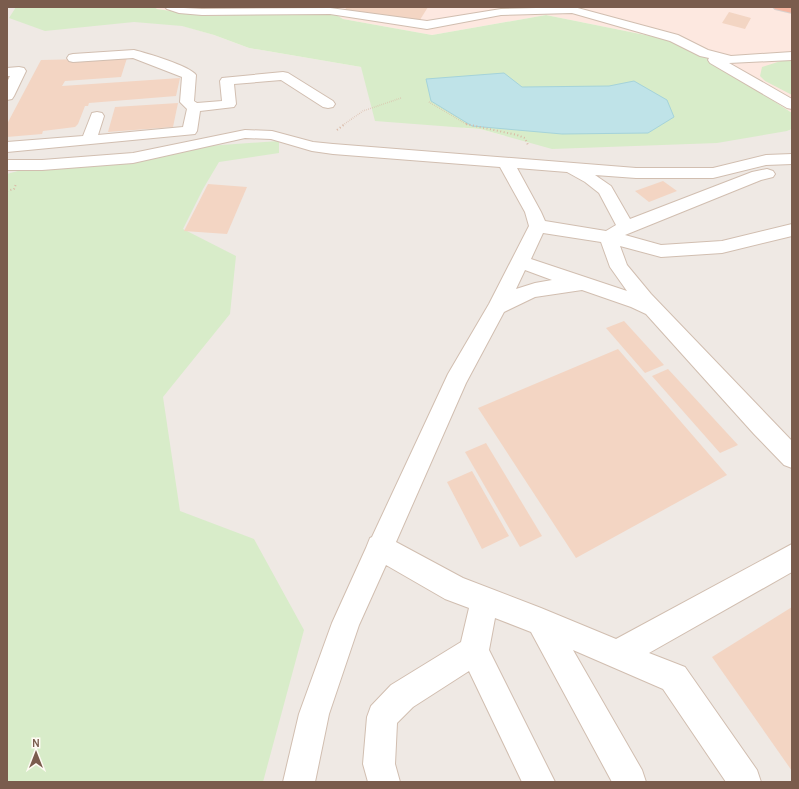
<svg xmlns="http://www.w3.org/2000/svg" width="799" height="789" font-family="Karla,sans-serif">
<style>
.commercial{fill:#fde8e0}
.industrial{fill:#efe9e4}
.green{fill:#d8ecc9}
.water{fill:#bfe3e8;stroke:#a5d3da}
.building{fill:#f3d5c3}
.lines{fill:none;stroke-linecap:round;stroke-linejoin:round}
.minor-casing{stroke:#d1beb0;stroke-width:2}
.highway-casing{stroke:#dad1cd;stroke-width:2}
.path-far1{stroke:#d9b8a5;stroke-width:1.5;stroke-dasharray:0.5 1.5;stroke-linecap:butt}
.path{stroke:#d9b8a5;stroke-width:2;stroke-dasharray:1 2.5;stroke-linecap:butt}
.minor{fill:#fff;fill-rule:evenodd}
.highway{fill:#f7b7a3;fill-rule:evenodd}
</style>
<rect width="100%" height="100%" fill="#fdf6ec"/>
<!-- commercial -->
<polygon class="commercial" points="154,7 792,7 792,113 685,43 546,15 432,35 343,19 330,11 207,16 156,9"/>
<!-- industrial -->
<polygon class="industrial" points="7,7 98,7 136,12 214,35 249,48 361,67 464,128 480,129 505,136 787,131 792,129 792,782 7,782"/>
<!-- green -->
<g class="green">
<polygon points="16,7 154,7 157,9 207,16 330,11 343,19 432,35 546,15 685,43 792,113 792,129 787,131 717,143 552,149 480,129 375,121 361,67 249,48 214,35 182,26 134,22 45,31 9,18"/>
<polygon points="781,61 792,61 792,95 765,81 760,76 762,67"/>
<polygon points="279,141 279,153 219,162 203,189 183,229 236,256 230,314 163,397 180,511 254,539 304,630 263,782 7,782 7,174 43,164 194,147"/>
</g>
<!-- water -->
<polygon class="water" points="504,73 522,87 609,86 634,81 667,100 674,117 648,133 562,134 472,126 431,101 426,79"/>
<!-- building -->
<g class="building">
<polygon points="347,7 428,7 418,23 343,12"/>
<polygon points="729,12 751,18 745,29 722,23"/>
<polygon points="127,58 121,77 65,81 62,86 180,78 176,96 89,103 88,106 85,106 78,124 75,127 43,131 42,134 7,137 7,124 41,60"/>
<polygon points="178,103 173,127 108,132 115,107"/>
<polygon points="663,181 677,191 649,202 635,191"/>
<polygon points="208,184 247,187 227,234 184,231"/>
<polygon points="624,321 664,365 645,373 606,328"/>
<polygon points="618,349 727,475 576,558 478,408"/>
<polygon points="668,369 738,445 720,453 652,376"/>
<polygon points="486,443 542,536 520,547 465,452"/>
<polygon points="472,471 509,536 482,549 447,482"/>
<polygon points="792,607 792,771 712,657"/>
</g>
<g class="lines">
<defs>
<g id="minor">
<polygon points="165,7 202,9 330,8 427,21 501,9 574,7 678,35 708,50 731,56 792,52 792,60 729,63 792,99 792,109 787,108 710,63 708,60 709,58 700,56 670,41 572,13 501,15 427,29 330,14 202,15 179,13 167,9"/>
<path d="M134,50C146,53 190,66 196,75L194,101L197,103L222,101L220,81L222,78L283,72L288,73L333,101L335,104L333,107L328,108L323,107L281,80L234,84L236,104L234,107L200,111L197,131L195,134L7,152V142L83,136L92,113L97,112L102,113L104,116L98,135L183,127L187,109L180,102L182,77L133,58L73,62L69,61L67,58L69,55L73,54Z"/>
<polygon points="19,67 24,68 26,71 14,96 12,99 7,100 7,82 10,76 7,76 7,68"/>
<path d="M245,130L272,131L313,142L333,144L636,168H713L766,155L792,154V164L766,165L713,178H636L595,175L611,186L630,219L752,172L767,169L773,171L775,174L773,177L761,180L625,235L661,245L722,241L792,224V236L722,253L661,257L620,246L627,265L651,294L792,441V468L784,465L754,434L646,314L631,307L582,290L535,297L504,312L466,383L396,542L463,578L541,608L616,639L792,544V572L649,653L685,667L757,770L761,782H726L663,689L573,650L642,770L646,782H612L531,632L495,618L489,650L555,782H522L469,671L413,707L397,723L395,764L400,782H368L363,764L367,717L371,706L391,685L461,642L469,608L445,599L386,565L359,625L329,714L315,782H283L299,714L332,623L366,548L370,538L372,537L448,374L489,304L529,226L525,212L500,167L333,154L312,151L271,139L245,138L133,163L42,170H7V160H42L133,153ZM517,168L567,172L585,182L599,193L616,225L606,231L545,221L541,212ZM543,233L601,242L610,267L627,291L531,259ZM525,270L552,280L535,283L516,289Z"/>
</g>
<polygon id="highway" points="773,7 792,7 792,13 775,9"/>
</defs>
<!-- minor casing -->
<use href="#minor" class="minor-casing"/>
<!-- highway casing -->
<use href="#highway" class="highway-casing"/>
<!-- path-far1 -->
<g class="path-far1">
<polyline points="429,102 468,125"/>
<polyline points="343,125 363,111 401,98"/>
</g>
<!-- path -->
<g class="path">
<polyline points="466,124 517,135 525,138 528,145"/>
<polyline points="337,130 345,124"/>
<polyline points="7,191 14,189 16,184"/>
</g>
<!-- minor -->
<use href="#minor" class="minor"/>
<!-- highway -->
<use href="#highway" class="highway"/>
</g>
<!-- border -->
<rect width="799" height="789" fill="none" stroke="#7a5c4d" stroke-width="16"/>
<!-- north arrow -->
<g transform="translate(36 753)" stroke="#fffaf3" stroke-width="3" paint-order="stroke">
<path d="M0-3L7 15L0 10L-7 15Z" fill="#7a5c4d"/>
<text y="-6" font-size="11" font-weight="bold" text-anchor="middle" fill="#7a5c4d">N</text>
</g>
</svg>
